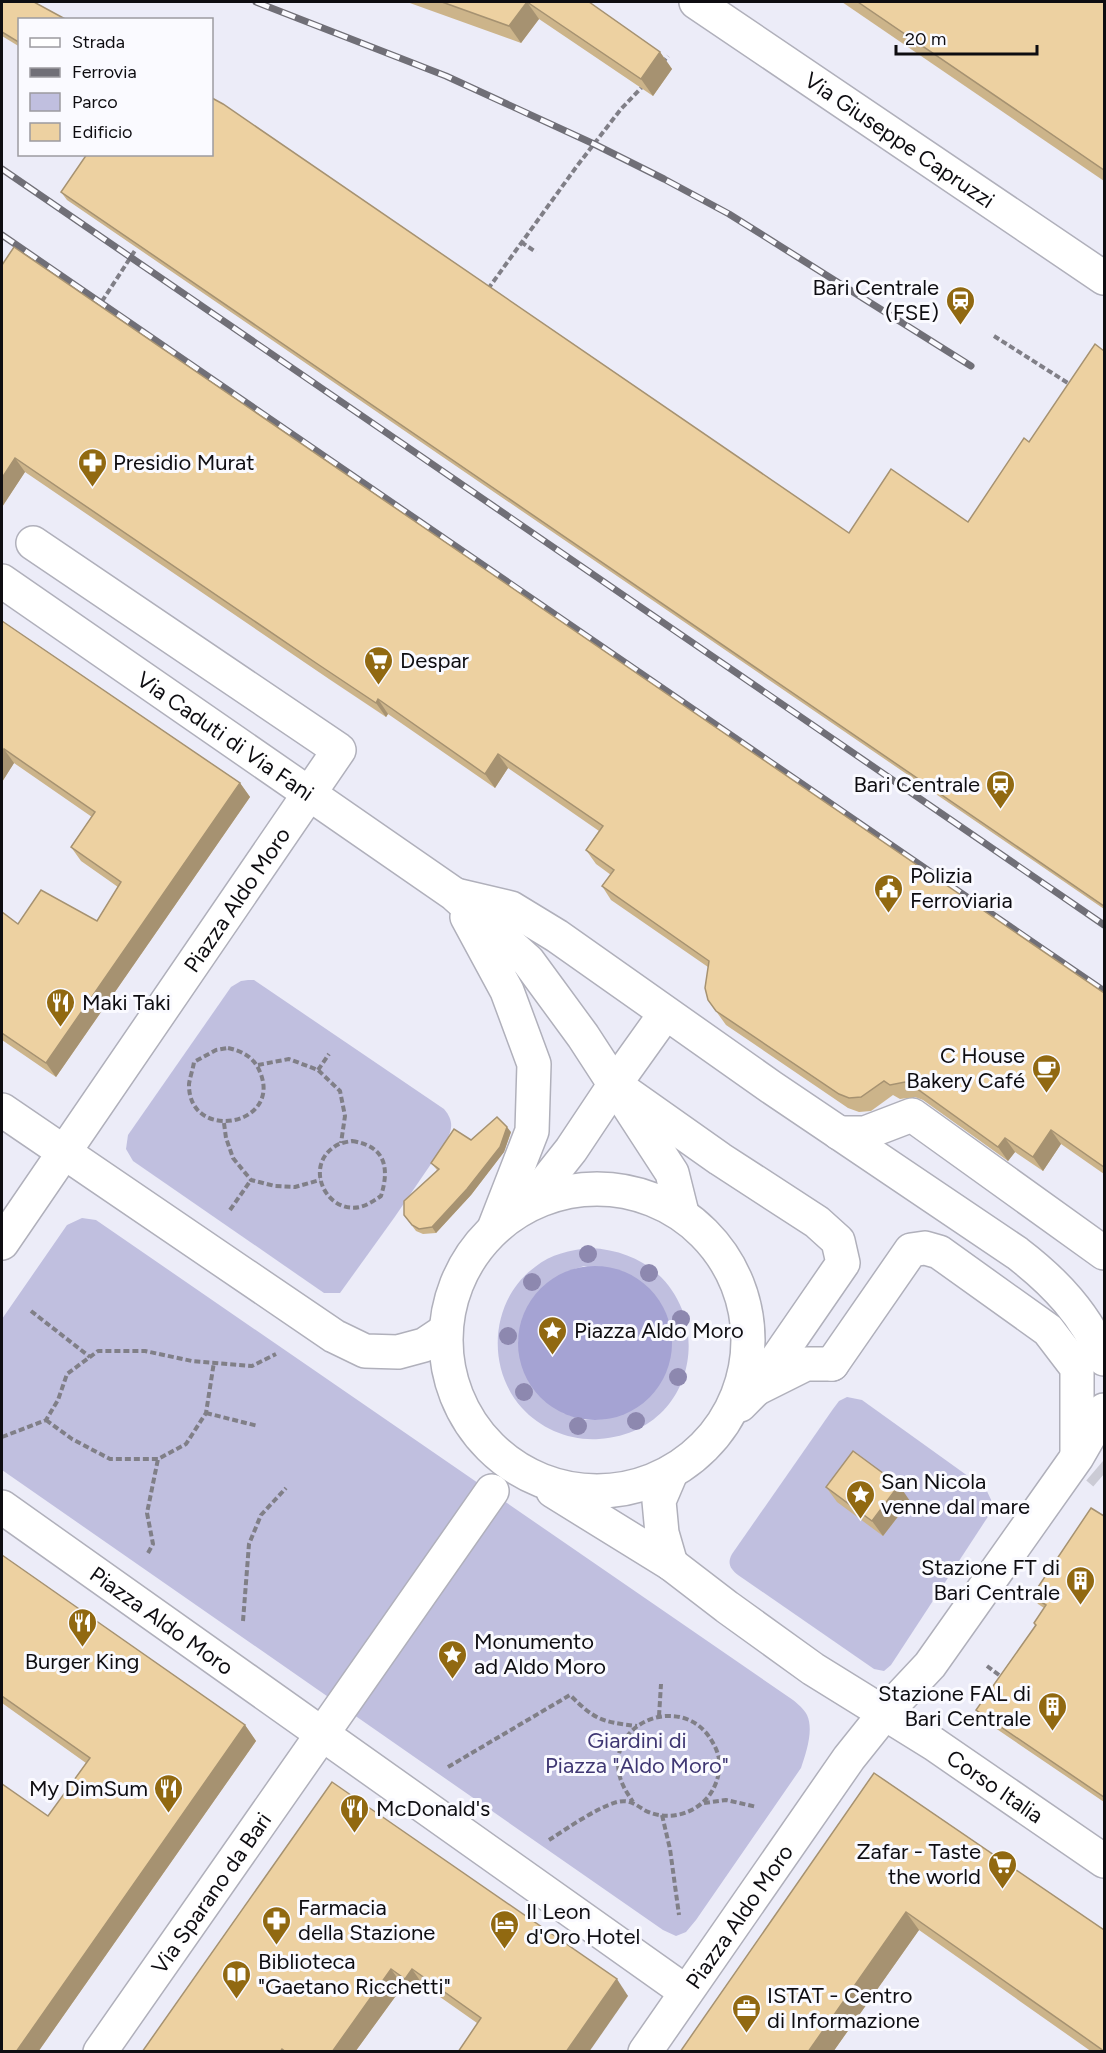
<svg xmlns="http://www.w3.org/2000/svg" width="1106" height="2053" font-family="Figtree,sans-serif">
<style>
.green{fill:#c0bfdf;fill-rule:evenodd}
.water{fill:#a5a3d3}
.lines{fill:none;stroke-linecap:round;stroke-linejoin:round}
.minor-tunnel{stroke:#cbcbd5;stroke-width:33;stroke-dasharray:33 16;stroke-linecap:butt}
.minor-casing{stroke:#b0b0bb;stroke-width:36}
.major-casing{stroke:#b0b0bb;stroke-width:36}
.path{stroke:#807f87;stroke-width:4;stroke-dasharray:6 3;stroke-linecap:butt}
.minor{stroke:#fff;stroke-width:33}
.major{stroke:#fff;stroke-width:33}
.rail-casing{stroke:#706f77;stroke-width:7}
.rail{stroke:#fafaff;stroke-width:4.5;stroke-dasharray:14;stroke-linecap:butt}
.tree{fill:#8d88af}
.wall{fill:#ccb48a}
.shaded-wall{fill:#a69271}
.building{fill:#edd1a1;stroke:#a69271;stroke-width:1.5}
.labels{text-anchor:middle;stroke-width:6;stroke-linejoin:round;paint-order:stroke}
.street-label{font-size:22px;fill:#0e0d11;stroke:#fafaff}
.poi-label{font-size:22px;fill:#0e0d11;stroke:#fafaff;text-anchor:start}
.park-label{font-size:22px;fill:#3f3773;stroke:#fafaff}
</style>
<rect width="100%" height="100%" fill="#ececf8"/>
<!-- green -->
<g class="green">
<path d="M248,980H254L444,1109C455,1122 452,1131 444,1145L394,1218L340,1293H324L133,1161L126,1149L128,1135L231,987L241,981Z"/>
<path d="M82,1218L96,1220L793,1700C798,1704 804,1709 807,1715C814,1730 806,1753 801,1768L696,1920L686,1932L676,1936L663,1930L2,1470V1319L67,1225Z"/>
<path d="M590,1248C719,1254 721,1430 599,1439C570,1441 541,1429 522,1408C485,1367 491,1299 535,1267C551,1254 570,1250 590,1248ZM584,1266L606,1267V1419L584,1420L563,1413L518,1343C524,1299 542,1279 584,1266Z"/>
<path d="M847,1397L862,1400L986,1489L993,1504L991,1512L891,1665L884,1671L874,1669L738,1575C730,1569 727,1563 732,1554L833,1409L839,1401Z"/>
</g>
<!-- water -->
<circle class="water" cx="595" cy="1343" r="77"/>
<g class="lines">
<!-- minor-tunnel -->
<polyline class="minor-tunnel" points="1097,1468 1104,1474"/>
<defs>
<g id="minor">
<path id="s1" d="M2,581L454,894L528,961L583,1036L672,1173L682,1213"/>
<path d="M456,895L511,908L557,936L771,1087L1017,1253C1055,1282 1086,1315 1104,1359"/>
<polyline points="467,917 507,991 534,1064 532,1131 495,1226"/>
<polyline points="628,1094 720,1159 817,1222 838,1241 843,1263 757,1388 740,1405"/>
<polyline points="2,1110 334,1336 365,1351 398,1352 424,1345 445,1331"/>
<polyline points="839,1133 865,1133 912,1115 1104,1253"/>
<circle cx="597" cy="1340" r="151"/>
<polyline points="529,1203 571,1150 615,1084 665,1014"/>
<path id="s2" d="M2,1243L339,750L33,543"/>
<polyline points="832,1364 911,1250 925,1248 939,1252 1048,1330 1077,1368 1077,1455"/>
<polyline points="758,1388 806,1364 832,1364"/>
<polyline points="671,1473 659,1501 662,1533 671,1564"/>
<path id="s3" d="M553,1491L671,1564L727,1607L813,1669L934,1744L1104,1861"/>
<path id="s4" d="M2,1507L686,1992"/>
<path id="s5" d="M100,2052L492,1491"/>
<path id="s6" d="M645,2052L849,1758L885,1713L930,1665L1077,1457L1104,1410"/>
</g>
<g id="major">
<path id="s7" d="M696,2L1104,278"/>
</g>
</defs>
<!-- minor casing -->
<use href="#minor" class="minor-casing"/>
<!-- major casing -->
<use href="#major" class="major-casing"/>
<!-- path -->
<g class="path">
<polyline points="662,63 668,56"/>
<polyline points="521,242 536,252"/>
<polyline points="488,289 577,166 621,109 644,85"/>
<polyline points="97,309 136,249"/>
<polyline points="994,336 1071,385"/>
<path d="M228,1048C242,1051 254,1057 260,1072C283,1126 188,1143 189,1084C190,1077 193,1069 194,1062L216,1050Z"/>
<polyline points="258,1065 289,1059 318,1070 340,1091 345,1116 341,1143"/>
<polyline points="318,1070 329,1054"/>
<polyline points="224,1123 226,1138 233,1158 251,1180 275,1186 295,1187 320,1180"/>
<path d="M352,1141C385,1146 390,1167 381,1196C375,1200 368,1205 360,1207C326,1214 304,1167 334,1147C339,1143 346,1142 352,1141Z"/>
<polyline points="230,1210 251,1180"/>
<polyline points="31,1311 90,1357"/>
<polyline points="206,1413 258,1426"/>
<polyline points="46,1420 72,1439 110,1459 158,1459 186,1444 206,1413 214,1362"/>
<polyline points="2,1437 46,1420 58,1400 67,1374 98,1351 145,1351 192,1361 252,1366 276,1354"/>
<polyline points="148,1553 153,1544 147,1513 158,1459"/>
<polyline points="243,1621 249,1544 261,1515 286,1488"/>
<polyline points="987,1666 1003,1678"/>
<polyline points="659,1716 661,1684"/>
<path d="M448,1767L570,1695C595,1720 602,1722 637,1726"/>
<polyline points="704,1803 726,1800 757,1807"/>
<polyline points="662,1815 670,1849 679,1915"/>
<path d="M549,1840C568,1828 596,1808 617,1802C630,1799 636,1805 646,1811C667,1821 693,1815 708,1797C716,1787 721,1772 719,1759C718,1752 714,1744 710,1738C681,1694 609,1721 619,1773C621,1784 627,1793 633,1802"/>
</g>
<!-- minor -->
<use href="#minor" class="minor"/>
<!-- major -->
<use href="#major" class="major"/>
<defs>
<g id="rail">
<polyline points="256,2 446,76 594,144 664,179 729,214 971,366"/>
<polyline points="2,169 1104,925"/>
<polyline points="2,235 1104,991"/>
</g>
</defs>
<!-- rail casing -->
<use href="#rail" class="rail-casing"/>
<!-- rail -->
<use href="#rail" class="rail"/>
</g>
<!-- trees -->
<g class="tree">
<circle cx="588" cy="1254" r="9"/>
<circle cx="649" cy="1273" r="9"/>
<circle cx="532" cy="1282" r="9"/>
<circle cx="681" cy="1319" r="9"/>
<circle cx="508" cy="1336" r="9"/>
<circle cx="678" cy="1377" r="9"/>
<circle cx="524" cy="1392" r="9"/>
<circle cx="636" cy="1421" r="9"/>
<circle cx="578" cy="1426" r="9"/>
</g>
<!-- wall -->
<g class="wall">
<polygon points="2,2 20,20 20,47 2,36"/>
<polygon points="407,2 589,2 660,52 672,69 653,96 539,19 521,43"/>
<polygon points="842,2 1104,2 1104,181"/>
<polygon points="61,192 849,533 968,522 1029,442 1104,351 1104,909 67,200"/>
<polygon points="2,265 1104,993 1104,1174 1061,1144 1043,1171 1015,1152 1008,1161 923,1100 915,1097 900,1099 893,1095 871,1111 859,1112 848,1108 726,1025 708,1000 708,967 611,900 602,886 611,875 596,864 586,850 599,831 508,768 495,788 388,714 386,717 329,679 25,472 2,507"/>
<polygon points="2,621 240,783 250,797 56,1077 2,1040 2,912 18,924 97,921 118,887 81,861 71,847 92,817 14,763 2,782"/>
<polygon points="511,1132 504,1152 471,1195 436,1233 423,1234 416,1231 404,1215 437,1170 431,1163 471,1140"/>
<polygon points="826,1487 910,1501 883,1536 837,1502"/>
<polygon points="1104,1516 1104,1802 982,1719 976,1710 1035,1626 1034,1623 1044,1608 1038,1604 1032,1596"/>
<polygon points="2,1555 245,1725 256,1741 38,2052 2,2052 48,1816 86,1763 2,1703"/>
<polygon points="874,1773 1104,1930 1104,2052 1092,2052 919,1930 833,2052 680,2052"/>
<polygon points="332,1782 628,1996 477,2023 423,1985 416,1995 403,1986 355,2052 142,2052"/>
</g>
<!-- shaded-wall -->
<g class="shaded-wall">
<polygon points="527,2 539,19 521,43 509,26"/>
<polygon points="660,52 672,69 653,96 641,79"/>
<polygon points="15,458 25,472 2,507 2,478"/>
<polygon points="378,699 388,714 386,717 376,703"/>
<polygon points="4,749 14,763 2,782 2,754"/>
<polygon points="498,754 508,768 495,788 485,774"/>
<polygon points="240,783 250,797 56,1077 46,1063"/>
<polygon points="507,1127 511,1132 504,1152 471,1195 436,1233 432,1227"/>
<polygon points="1051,1130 1061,1144 1043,1171 1033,1157"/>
<polygon points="1005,1138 1015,1152 1008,1161 998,1147"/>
<polygon points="899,1485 910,1501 883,1536 872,1521"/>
<polygon points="245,1725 256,1741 38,2052 16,2052"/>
<polygon points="906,1912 919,1930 833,2052 808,2052"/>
<polygon points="391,1969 403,1986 355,2052 332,2052"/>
<polygon points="412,1969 423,1985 416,1995 405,1979"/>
<polygon points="617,1979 628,1996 589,2052 566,2052"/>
</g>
<!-- building -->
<g class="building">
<polygon points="2,2 34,2 67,20 20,20 20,43 2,32"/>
<polygon points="442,2 589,2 660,52 641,79 527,2 509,26"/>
<polygon points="858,2 1104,2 1104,170"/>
<polygon points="212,98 223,104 849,533 891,469 968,522 1024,438 1029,442 1095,344 1104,351 1104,906 61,192 87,154 212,154"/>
<polygon points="14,247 1104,993 1104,1167 1051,1130 1033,1157 1005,1138 998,1147 913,1086 905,1082 890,1085 884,1081 861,1097 849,1098 839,1094 716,1011 708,1000 705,988 709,961 602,886 614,870 586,850 603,826 498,754 485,774 378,699 376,703 319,665 15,458 2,478 2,265"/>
<polygon points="2,621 240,783 46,1063 2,1033 2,912 18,924 41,890 97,921 121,882 71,847 95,812 4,749 2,754"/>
<polygon points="497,1117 507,1127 500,1147 467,1189 432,1227 419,1229 412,1225 404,1215 404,1201 439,1169 431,1163 454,1129 471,1140"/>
<polygon points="853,1451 899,1485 872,1521 826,1487"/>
<polygon points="1091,1508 1104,1516 1104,1797 976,1710 1036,1625 1034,1623 1046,1605 1032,1596"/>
<polygon points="2,1555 245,1725 16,2052 2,2052 2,1784 48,1816 90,1758 2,1696"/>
<polygon points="874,1773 1104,1930 1104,2051 906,1912 808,2052 680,2052"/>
<polygon points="332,1782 617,1979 566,2052 458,2052 481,2018 412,1969 405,1979 391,1969 332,2052 286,2052 282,2049 280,2052 142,2052"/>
</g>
<!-- icons -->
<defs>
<symbol id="station-pin" viewBox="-11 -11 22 30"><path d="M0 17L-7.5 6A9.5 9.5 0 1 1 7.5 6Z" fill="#916911" stroke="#fafaff"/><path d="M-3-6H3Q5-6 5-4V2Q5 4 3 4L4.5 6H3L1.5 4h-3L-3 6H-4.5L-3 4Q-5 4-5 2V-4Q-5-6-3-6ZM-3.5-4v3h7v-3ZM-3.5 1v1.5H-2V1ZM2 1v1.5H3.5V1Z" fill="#fff"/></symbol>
<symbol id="pharmacy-pin" viewBox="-11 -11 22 30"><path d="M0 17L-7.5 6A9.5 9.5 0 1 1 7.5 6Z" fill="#916911" stroke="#fafaff"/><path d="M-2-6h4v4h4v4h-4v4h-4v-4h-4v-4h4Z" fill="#fff"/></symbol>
<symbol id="supermarket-pin" viewBox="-11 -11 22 30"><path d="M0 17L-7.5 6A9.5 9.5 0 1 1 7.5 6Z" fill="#916911" stroke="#fafaff"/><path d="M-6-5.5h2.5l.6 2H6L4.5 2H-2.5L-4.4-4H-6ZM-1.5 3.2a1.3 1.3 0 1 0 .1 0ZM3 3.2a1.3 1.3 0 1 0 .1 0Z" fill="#fff"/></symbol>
<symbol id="civic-pin" viewBox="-11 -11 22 30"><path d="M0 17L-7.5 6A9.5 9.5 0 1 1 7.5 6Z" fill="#916911" stroke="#fafaff"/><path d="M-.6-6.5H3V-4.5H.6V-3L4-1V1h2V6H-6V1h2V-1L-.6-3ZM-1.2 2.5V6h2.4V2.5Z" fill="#fff"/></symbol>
<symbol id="restaurant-pin" viewBox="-11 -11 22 30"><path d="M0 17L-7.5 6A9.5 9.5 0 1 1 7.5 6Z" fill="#916911" stroke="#fafaff"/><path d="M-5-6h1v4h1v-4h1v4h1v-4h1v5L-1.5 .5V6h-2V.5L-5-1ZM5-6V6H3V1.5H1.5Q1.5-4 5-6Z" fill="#fff"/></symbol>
<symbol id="cafe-pin" viewBox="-11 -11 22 30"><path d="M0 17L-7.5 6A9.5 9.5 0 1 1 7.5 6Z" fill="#916911" stroke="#fafaff"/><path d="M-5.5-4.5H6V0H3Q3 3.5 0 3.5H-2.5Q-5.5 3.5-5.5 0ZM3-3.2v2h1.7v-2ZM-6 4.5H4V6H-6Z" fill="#fff"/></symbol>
<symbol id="sight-pin" viewBox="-11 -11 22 30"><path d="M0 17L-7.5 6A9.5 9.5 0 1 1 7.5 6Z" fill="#916911" stroke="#fafaff"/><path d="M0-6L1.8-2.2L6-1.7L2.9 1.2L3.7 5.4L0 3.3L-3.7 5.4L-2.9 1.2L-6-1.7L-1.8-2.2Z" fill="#fff"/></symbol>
<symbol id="building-pin" viewBox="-11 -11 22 30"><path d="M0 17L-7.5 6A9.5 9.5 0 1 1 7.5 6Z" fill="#916911" stroke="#fafaff"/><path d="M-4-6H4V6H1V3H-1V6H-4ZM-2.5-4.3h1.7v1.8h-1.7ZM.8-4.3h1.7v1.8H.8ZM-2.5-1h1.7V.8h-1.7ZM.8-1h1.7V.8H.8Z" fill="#fff"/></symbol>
<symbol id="hotel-pin" viewBox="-11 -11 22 30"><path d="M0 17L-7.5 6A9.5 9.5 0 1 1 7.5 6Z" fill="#916911" stroke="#fafaff"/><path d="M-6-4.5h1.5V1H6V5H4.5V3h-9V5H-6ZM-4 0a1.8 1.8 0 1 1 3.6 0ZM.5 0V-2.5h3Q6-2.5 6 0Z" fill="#fff"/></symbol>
<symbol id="library-pin" viewBox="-11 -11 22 30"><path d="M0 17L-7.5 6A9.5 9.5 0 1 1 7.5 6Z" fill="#916911" stroke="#fafaff"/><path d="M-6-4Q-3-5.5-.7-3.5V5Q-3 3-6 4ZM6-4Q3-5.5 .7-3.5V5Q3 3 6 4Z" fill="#fff"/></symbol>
<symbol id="office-pin" viewBox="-11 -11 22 30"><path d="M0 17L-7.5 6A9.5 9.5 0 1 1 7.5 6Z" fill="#916911" stroke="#fafaff"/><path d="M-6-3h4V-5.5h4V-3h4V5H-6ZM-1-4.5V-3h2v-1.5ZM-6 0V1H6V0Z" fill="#fff"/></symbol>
</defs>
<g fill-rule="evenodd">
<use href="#station-pin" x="944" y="284" width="33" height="45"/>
<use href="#pharmacy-pin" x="76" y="446" width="33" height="45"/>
<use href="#supermarket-pin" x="362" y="644" width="33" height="45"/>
<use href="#station-pin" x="984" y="768" width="33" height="45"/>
<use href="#civic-pin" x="872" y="872" width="33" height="45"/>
<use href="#restaurant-pin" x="44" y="986" width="33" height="45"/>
<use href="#cafe-pin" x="1030" y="1052" width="33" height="45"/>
<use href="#sight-pin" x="536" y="1314" width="33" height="45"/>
<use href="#sight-pin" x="844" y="1478" width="33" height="45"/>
<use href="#building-pin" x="1064" y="1564" width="33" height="45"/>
<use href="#restaurant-pin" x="66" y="1606" width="33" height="45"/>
<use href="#sight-pin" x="436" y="1638" width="33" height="45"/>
<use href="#building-pin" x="1036" y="1690" width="33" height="45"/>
<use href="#restaurant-pin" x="152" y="1772" width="33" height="45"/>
<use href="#restaurant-pin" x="338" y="1792" width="33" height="45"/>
<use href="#supermarket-pin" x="986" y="1848" width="33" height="45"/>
<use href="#pharmacy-pin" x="260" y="1904" width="33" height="45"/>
<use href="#hotel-pin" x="488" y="1908" width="33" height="45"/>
<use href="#library-pin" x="220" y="1958" width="33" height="45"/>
<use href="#office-pin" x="730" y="1992" width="33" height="45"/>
</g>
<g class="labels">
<!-- street labels -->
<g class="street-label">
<text dy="8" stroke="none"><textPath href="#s7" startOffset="246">Via Giuseppe Capruzzi</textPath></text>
<text dy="8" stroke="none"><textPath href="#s1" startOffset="272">Via Caduti di Via Fani</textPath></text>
<text dy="8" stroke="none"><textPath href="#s2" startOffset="416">Piazza Aldo Moro</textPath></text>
<text dy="8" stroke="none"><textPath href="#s4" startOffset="196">Piazza Aldo Moro</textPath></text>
<text dy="8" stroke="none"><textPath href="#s3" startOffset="532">Corso Italia</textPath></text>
<text dy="8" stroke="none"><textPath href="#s5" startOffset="194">Via Sparano da Bari</textPath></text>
<text dy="8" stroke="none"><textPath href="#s6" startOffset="165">Piazza Aldo Moro</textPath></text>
</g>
<!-- poi labels -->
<g class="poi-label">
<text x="939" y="295" text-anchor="end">Bari Centrale<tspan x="939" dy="25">(FSE)</tspan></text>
<text x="113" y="470">Presidio Murat</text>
<text x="400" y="668">Despar</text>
<text x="980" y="792" text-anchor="end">Bari Centrale</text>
<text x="910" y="883">Polizia<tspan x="910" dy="25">Ferroviaria</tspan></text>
<text x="82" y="1010">Maki Taki</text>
<text x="1025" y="1063" text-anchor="end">C House<tspan x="1025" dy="25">Bakery Café</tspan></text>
<text x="574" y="1338">Piazza Aldo Moro</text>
<text x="881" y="1489">San Nicola<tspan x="881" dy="25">venne dal mare</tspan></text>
<text x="1060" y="1575" text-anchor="end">Stazione FT di<tspan x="1060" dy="25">Bari Centrale</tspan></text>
<text x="474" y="1649">Monumento<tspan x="474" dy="25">ad Aldo Moro</tspan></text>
<text x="82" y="1669" text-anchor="middle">Burger King</text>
<text x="1031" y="1701" text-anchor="end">Stazione FAL di<tspan x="1031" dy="25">Bari Centrale</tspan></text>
<text x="148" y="1796" text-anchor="end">My DimSum</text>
<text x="376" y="1816">McDonald's</text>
<text x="981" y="1859" text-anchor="end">Zafar - Taste<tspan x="981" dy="25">the world</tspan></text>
<text x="298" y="1915">Farmacia<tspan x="298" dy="25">della Stazione</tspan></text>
<text x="526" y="1919">Il Leon<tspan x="526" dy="25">d'Oro Hotel</tspan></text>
<text x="258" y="1969">Biblioteca<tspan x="258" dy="25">"Gaetano Ricchetti"</tspan></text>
<text x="767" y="2003">ISTAT - Centro<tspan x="767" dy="25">di Informazione</tspan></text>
</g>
<!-- park labels -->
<g class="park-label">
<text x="637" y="1748">Giardini di<tspan x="637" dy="25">Piazza "Aldo Moro"</tspan></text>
</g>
</g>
<!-- border -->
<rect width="1106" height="2053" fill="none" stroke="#0e0d11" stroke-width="6"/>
<!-- legend -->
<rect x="18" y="18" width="195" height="138" fill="#fafaff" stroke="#9c9ba0" stroke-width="1.5"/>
<rect x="30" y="38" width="30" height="9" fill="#ffffff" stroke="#9c9ba0" stroke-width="1.5"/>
<text x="72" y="48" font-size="18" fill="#0e0d11">Strada</text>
<rect x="30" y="68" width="30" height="9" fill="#706f77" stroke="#9c9ba0" stroke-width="1.5"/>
<text x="72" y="78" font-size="18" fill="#0e0d11">Ferrovia</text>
<rect x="30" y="93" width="30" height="18" fill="#c0bfdf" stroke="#9c9ba0" stroke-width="1.5"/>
<text x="72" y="108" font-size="18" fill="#0e0d11">Parco</text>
<rect x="30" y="123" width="30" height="18" fill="#edd1a1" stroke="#9c9ba0" stroke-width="1.5"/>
<text x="72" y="138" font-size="18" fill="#0e0d11">Edificio</text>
<!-- scale -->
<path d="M896 45v9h141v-9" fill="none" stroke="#0e0d11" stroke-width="3"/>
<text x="905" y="45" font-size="18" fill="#0e0d11" stroke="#fafaff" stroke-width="4.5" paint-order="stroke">20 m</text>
</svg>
